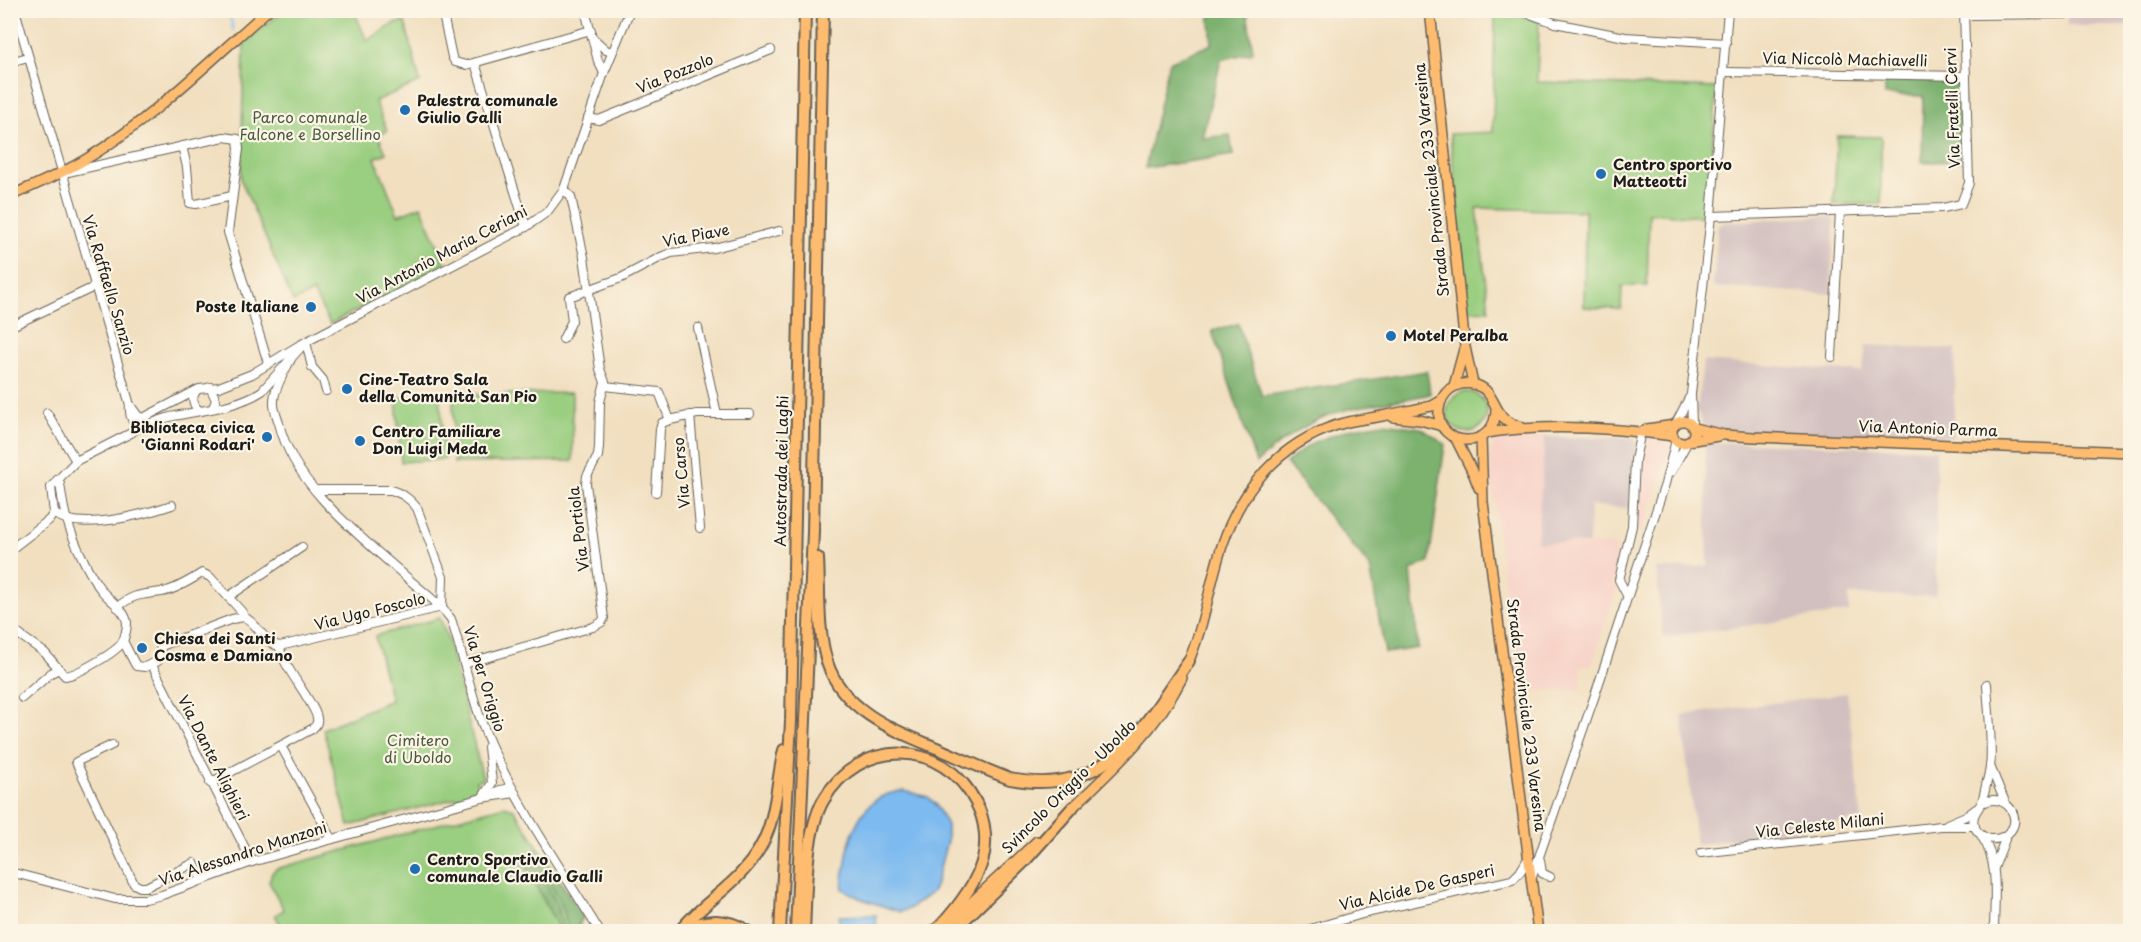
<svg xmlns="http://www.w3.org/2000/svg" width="2141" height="942" font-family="'Playpen Sans',sans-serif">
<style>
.built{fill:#f7d1c6}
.industrial{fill:#d2bfbf}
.green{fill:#9ace80;stroke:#5b754e;stroke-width:1.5}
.forest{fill:#7bb16e;stroke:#4c6645;stroke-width:1.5}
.water{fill:#7bbaef;stroke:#4c6b86;stroke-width:1.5}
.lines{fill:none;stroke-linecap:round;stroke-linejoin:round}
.stream{stroke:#7bbaef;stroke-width:2}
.minor-casing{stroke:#676055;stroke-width:10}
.major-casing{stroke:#676055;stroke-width:12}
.highway-casing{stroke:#676055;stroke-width:14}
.minor{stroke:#fff;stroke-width:8}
.major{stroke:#febc70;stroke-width:9}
.highway{stroke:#febc70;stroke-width:10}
.poi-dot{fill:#1f6fb2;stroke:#fcf5e5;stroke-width:2}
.labels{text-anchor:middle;stroke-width:4.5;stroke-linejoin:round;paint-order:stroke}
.street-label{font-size:15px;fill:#1c1c1c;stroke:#fcf5e5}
.poi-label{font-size:15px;font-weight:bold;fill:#1c1c1c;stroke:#fcf5e5;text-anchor:start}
.park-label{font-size:15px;fill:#485a3f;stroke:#fcf5e5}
</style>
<rect width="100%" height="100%" fill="#fcf5e5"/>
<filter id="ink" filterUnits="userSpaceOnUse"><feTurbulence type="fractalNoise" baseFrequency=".0167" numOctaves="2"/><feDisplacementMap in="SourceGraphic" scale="12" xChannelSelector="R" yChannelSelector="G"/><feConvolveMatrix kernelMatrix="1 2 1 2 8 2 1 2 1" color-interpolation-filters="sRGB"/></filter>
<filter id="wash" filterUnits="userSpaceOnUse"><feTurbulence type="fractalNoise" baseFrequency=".008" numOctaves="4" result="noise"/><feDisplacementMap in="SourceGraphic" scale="24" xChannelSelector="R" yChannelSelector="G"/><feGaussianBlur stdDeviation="1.35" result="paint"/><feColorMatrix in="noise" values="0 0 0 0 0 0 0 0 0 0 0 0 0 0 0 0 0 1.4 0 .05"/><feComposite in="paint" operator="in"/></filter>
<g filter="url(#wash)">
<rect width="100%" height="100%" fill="#f1dfc0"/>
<!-- built -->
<g class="built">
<polygon points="1510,435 1545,437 1537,542 1617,545 1613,585 1617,588 1592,665 1581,666 1582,690 1517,691 1489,460 1493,443 1503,436"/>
<polygon points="1651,438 1665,441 1671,447 1642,532 1634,530 1638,500 1638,462 1642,447"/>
</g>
<!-- industrial -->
<g class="industrial">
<rect x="2067" y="11" width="63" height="15"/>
<polygon points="1830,216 1834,220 1831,294 1713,287 1718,224 1724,222"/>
<polygon points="1866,345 1956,349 1953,437 1711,430 1703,425 1697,410 1703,361 1862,372"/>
<polygon points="1545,437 1634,438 1636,444 1630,508 1590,506 1589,544 1537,542"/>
<polygon points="1705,442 1936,449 1936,596 1849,595 1849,612 1663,637 1656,569 1708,566"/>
<polygon points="1847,693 1862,819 1696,845 1682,715"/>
</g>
<!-- green -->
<g class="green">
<polygon points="283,11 354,11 367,41 395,23 405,22 420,82 375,101 387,131 378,135 386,153 375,158 398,215 421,206 446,265 330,324 313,292 293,302 241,180 244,43"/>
<polygon points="1495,11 1522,15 1539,21 1537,82 1717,88 1706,217 1649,213 1647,286 1622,286 1621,309 1584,307 1585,211 1477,208 1489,310 1468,311 1450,134 1493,132"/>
<polygon points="1837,136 1881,137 1881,204 1834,204"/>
<circle cx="1467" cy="412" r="20"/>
<polygon points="572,393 573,461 454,463 453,395"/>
<polygon points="440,395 445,459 401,462 396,398"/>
<polygon points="440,618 448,640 483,779 476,781 479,792 349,826 323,729 391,700 375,636"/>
<polygon points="504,806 514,809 583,917 579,925 584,931 284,931 275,915 284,910 269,882 272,873 276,869"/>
</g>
<!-- forest -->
<g class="forest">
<polygon points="1209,11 1247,11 1253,52 1221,60 1202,138 1230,135 1233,155 1145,168 1169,62 1212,44"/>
<polygon points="1885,79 1955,80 1963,90 1965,161 1922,162 1923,96 1885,95"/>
<path d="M1238,324L1262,396L1427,371L1430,394C1393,403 1351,404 1317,420C1295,431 1274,447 1256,463L1212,331Z"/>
<polygon points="1383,423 1421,428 1445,444 1429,562 1411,570 1418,648 1385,653 1370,567 1286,463 1312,443 1349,429"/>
<polygon points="539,848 583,917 579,925 584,931 569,931 561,902 540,867 535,864 523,866 519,857"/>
<polygon points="533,867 537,869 557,903 564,931 560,931 527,869"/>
</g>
<!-- water -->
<g class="water">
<path d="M904,791L928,797L936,805L947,825V841L935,887L931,893L911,908L900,912L859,898L843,889C841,881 845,870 846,861C851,827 865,793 904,791Z"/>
<polygon points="876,915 877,931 839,931 839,916"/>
</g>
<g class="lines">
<!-- stream -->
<polyline class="stream" points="229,10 233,30"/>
</g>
</g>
<g filter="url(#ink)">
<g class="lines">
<defs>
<g id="minor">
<path d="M15,10L130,405C129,414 131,422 139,428"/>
<polyline points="442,10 452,57 455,62 466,65 591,30"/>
<polyline points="585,10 598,61 604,73"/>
<polyline points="1519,10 1555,23 1625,37 1726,43"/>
<polyline points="1965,15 2075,14"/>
<polyline points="595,40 606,50 612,52"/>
<polyline points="10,62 28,57"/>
<polyline points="475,63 526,227"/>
<polyline points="1723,72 1966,76"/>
<polyline points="588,118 599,120 771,50"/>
<polyline points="182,146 187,167 190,203 196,204 232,196"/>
<polyline points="68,172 224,137 238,139 239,149 228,232 268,363"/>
<polyline points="1711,216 1943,208 1961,204 1969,183 1964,10"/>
<polyline points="10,327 94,287"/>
<polyline points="698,328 717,414"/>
<polyline points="563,339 572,321 569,297 621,278 661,257 671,253 714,248 779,231"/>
<polyline points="306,342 312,367 323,380 326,391"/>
<polyline points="1832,357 1840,212"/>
<path d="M291,359C285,371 274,388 274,401C273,408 277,417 279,423C294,488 364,539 412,582C426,594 440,604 451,619C466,664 474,712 495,754C524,816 564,873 600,932"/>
<polyline points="605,386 659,392 670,420 697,414 750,414"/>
<polyline points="210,387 216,400 213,408"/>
<path d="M196,391C191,398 193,406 200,411"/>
<polyline points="130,405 138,416 143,418 199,389 219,387 252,374 298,346 526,227 547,212 564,189 604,73 630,10"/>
<polyline points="47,413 76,461"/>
<polyline points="690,415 700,528"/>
<polyline points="1676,423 1689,398"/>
<polyline points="1692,425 1691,394 1711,216 1728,10"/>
<path d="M140,426L131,433L76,461L51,487L54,513C78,533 145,514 172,505"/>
<path d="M139,428C149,424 160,420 170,417C200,410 236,408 262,391L302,346"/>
<polyline points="1671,472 1688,441"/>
<polyline points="656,492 660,429 662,423 670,420"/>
<polyline points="10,550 49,520 54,513"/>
<polyline points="1627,595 1619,580 1632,526 1635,460 1641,431"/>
<polyline points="228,597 302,547"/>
<path d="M117,607C136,593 141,595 162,592C175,590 191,580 202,573L210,577L242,612L244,617"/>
<path d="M244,617C258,623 264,644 280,646L442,607L443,577L417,508C409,498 403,494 391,490H315"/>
<path d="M10,628L45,653L65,676C76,675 118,652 123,641C125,637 127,628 127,623C126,610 109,600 102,591C89,575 73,540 67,520C63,509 62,496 60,484L57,480"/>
<polyline points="123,641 136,666 145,667 158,661 161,647 164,645 232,619 244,617"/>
<polyline points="464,664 593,627 602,622 604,618 586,484 587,476 598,456 599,447 600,402 605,382 600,369 584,257 571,197 564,189"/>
<polyline points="152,665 252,862"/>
<polyline points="22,698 51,673 59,669"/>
<polyline points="112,745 76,762 134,884 140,887 146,887 194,863 202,880"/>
<polyline points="281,746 332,839"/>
<polyline points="1990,766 2005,802"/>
<path d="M210,783L312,729C314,727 317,725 317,722C321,709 279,664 280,646"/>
<polyline points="486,796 500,790 512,788"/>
<polyline points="482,798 492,783 488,747"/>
<path d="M1982,803C2008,790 2027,824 2004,836C1993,843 1978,837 1974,825C1971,813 1980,809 1983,799C1985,789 1988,778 1990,768C1993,745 1988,708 1987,684"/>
<polyline points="1947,824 1968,815 1976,809"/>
<path d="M1982,837C2000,863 1994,900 1994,932"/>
<polyline points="1701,853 1941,826 1975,826"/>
<polyline points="1540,860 1542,873 1550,877"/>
<polyline points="1994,868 2007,834"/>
<polyline points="10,872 115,899 145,899 162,895 252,862 322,842 482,798 515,793"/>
<polyline points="1532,877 1595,695 1665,484 1676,440"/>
<polyline points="1300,932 1366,913 1512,880 1520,872 1529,857"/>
</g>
<g id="major">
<polyline points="1430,10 1465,347 1473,384"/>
<path d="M10,196C37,184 64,173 88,158C154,117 210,61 268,10"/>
<polyline points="1454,386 1464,349"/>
<path d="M1496,408C1497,453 1434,448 1439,409C1440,401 1444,394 1450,389C1457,384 1467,382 1476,385C1492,390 1492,404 1502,416C1506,422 1514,424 1521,427"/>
<polyline points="1393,417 1420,420 1442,426"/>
<circle cx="1683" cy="432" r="11"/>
<polyline points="1694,428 1724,435 1754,437 2130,452"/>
<polyline points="1647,429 1675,425"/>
<path d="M1487,433C1547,423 1613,428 1673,436"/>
<polyline points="1481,437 1483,502 1538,932"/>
<polyline points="1456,439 1474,475 1479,488"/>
<polyline points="1688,441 1718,436"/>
<path d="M1187,665C1204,628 1209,585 1222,546C1241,489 1279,444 1337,425C1352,420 1367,419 1382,416C1399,413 1415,409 1432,406L1441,401"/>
<path d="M1069,811C1111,771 1156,730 1182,678"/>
<polyline points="944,928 1037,841"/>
</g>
<g id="highway">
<path d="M818,558C820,593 817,629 827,662C843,712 896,731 939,749C962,759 986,770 1010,779C1109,798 1141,728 1189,661"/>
<path d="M683,931C704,917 729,918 749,932"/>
<path d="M679,932C697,908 724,893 743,871C779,832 773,797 784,750"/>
<polyline points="780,932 791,721 805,10"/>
<polyline points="796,932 813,532 823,10"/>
<path d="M804,932C806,895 805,833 823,801C859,737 943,738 976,803C986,821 988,845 981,865C974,887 951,916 934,932"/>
<polyline points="952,932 1024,862 1073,807"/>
</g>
</defs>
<!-- minor casing -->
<use href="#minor" class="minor-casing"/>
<!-- major casing -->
<use href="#major" class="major-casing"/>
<!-- highway casing -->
<use href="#highway" class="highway-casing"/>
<!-- minor -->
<use href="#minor" class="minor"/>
<!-- major -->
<use href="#major" class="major"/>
<!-- highway -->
<use href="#highway" class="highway"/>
</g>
</g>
<!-- markers -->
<g class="poi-dot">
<circle cx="405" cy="110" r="6"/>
<circle cx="1601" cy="174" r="6"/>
<circle cx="311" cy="307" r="6"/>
<circle cx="1391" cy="336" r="6"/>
<circle cx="347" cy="389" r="6"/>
<circle cx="267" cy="437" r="6"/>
<circle cx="360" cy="441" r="6"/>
<circle cx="142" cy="648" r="6"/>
<circle cx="415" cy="869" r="6"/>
</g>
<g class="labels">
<!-- street labels -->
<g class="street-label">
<text transform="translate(1845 60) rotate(1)" y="5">Via Niccolò Machiavelli</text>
<text transform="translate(675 74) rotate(-22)" y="5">Via Pozzolo</text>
<text transform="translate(1953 108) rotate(-92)" y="5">Via Fratelli Cervi</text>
<text transform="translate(1432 180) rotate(-96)" y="5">Strada Provinciale 233 Varesina</text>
<text transform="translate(696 236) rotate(-11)" y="5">Via Piave</text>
<text transform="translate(442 255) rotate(-28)" y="5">Via Antonio Maria Ceriani</text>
<text transform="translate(108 285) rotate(73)" y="5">Via Raffaello Sanzio</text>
<text transform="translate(1928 429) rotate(2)" y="5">Via Antonio Parma</text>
<text transform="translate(782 471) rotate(-89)" y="5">Autostrada dei Laghi</text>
<text transform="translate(682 473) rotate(-95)" y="5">Via Carso</text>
<text transform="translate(579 529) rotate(-97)" y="5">Via Portiola</text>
<text transform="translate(370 612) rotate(-14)" y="5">Via Ugo Foscolo</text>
<text transform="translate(484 679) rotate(73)" y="5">Via per Origgio</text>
<text transform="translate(1526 715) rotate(83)" y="5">Strada Provinciale 233 Varesina</text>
<text transform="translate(213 758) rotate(63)" y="5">Via Dante Alighieri</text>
<text transform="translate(1069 787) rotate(-45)" y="5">Svincolo Origgio - Uboldo</text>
<text transform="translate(1820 826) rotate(-6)" y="5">Via Celeste Milani</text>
<text transform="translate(243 854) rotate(-18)" y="5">Via Alessandro Manzoni</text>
<text transform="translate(1417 888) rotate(-13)" y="5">Via Alcide De Gasperi</text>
</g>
<!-- poi labels -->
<g class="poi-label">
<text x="417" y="106">Palestra comunale<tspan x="417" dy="17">Giulio Galli</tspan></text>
<text x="1613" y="170">Centro sportivo<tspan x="1613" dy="17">Matteotti</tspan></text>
<text x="299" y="312" text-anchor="end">Poste Italiane</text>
<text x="1403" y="341">Motel Peralba</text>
<text x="359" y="385">Cine-Teatro Sala<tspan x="359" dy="17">della Comunità San Pio</tspan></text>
<text x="255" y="433" text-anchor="end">Biblioteca civica<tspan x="255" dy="17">'Gianni Rodari'</tspan></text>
<text x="372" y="437">Centro Familiare<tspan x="372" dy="17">Don Luigi Meda</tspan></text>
<text x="154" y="644">Chiesa dei Santi<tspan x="154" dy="17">Cosma e Damiano</tspan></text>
<text x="427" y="865">Centro Sportivo<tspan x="427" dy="17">comunale Claudio Galli</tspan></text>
</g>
<!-- park labels -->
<g class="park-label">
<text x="310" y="123">Parco comunale<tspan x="310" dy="17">Falcone e Borsellino</tspan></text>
<text x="418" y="746">Cimitero<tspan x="418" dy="17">di Uboldo</tspan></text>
</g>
</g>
<!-- margin -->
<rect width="2141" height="942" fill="none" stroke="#fcf5e5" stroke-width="36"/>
</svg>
